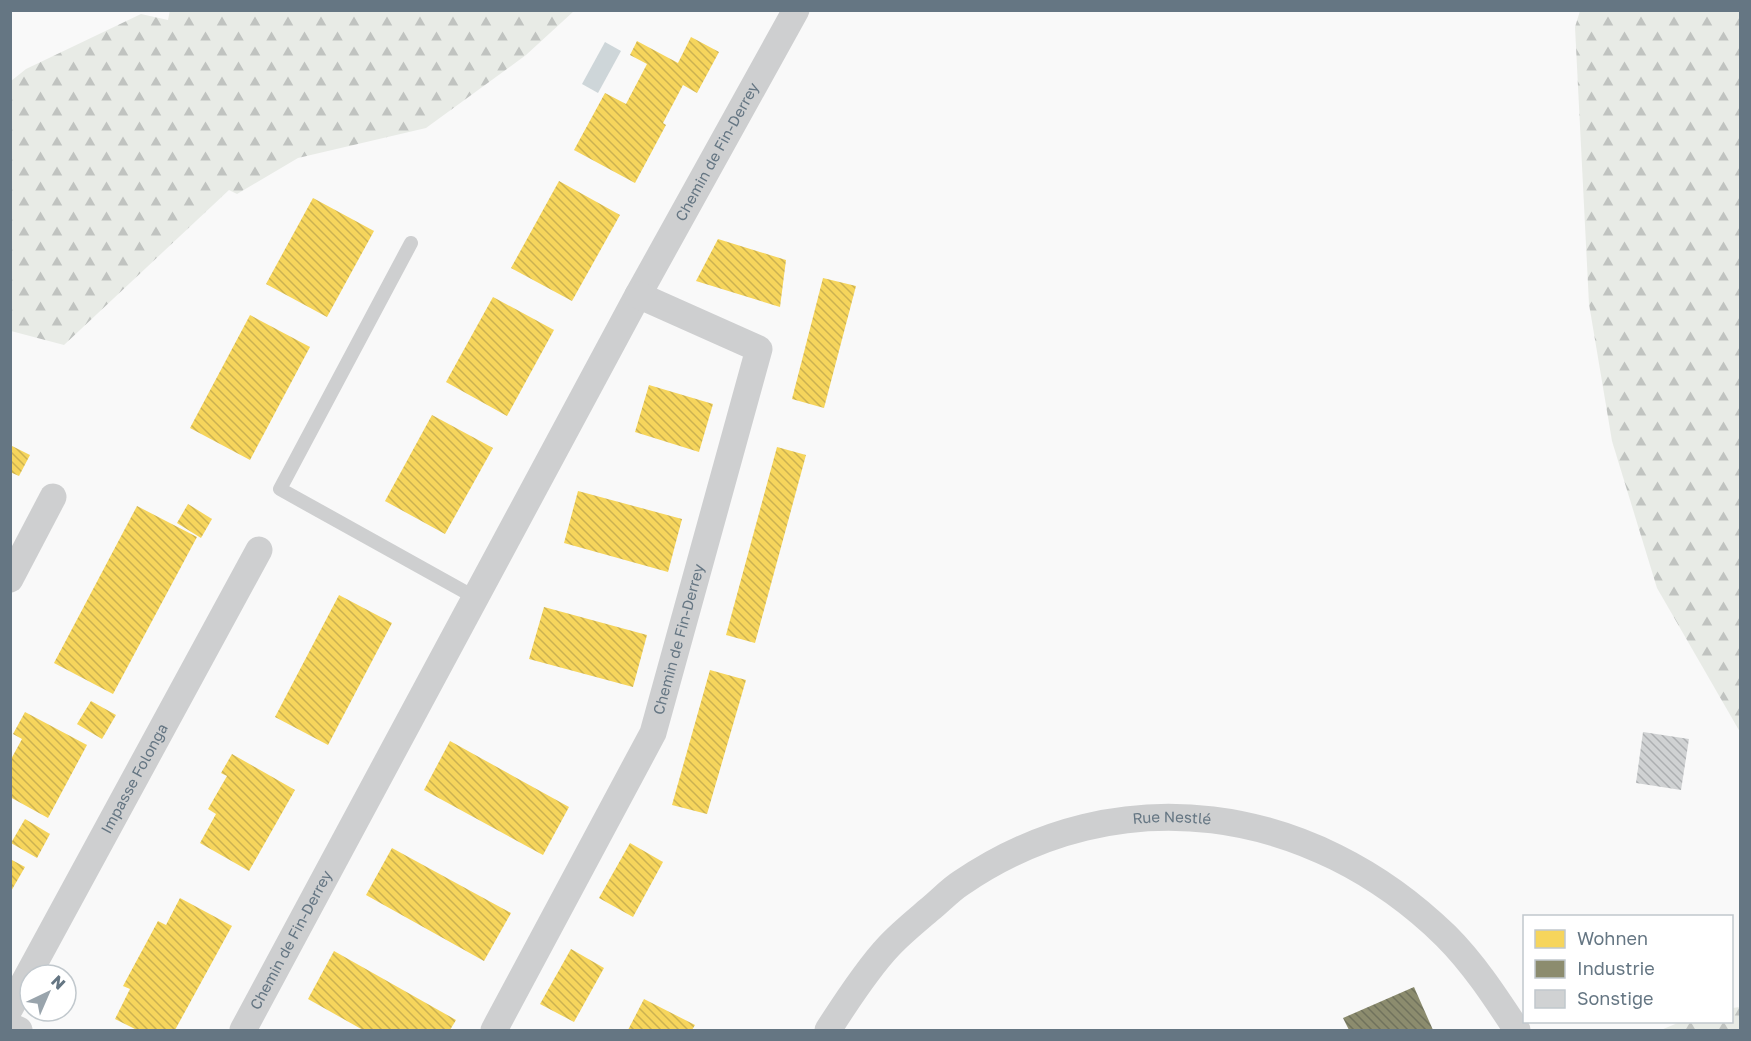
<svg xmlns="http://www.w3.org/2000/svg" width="1751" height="1041" font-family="'Golos Text',sans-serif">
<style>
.forest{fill:url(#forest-firs)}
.water{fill:#ced6d9}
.homes{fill:url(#homes-back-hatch)}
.industry{fill:url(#industry-back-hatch)}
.building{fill:url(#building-back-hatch)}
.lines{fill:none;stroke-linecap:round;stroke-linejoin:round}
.lane{stroke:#cecfd0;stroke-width:14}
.street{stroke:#cecfd0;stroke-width:27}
.labels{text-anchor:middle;stroke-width:6;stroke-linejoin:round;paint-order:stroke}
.street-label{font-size:15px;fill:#657683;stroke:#fff}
</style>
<defs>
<pattern id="forest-firs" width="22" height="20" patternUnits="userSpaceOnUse" patternTransform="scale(1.5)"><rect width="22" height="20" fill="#e8ebe6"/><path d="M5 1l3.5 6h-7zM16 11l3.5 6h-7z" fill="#c0c3c0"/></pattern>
<pattern id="homes-back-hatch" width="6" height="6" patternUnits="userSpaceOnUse" patternTransform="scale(1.5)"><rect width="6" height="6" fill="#f6d55c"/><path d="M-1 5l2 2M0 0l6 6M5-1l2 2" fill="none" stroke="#cbb151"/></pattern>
<pattern id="industry-back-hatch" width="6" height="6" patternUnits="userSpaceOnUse" patternTransform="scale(1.5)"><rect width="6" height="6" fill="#8c8c6e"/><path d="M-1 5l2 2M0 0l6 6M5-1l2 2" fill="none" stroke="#70725c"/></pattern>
<pattern id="building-back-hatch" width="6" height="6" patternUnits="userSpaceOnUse" patternTransform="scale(1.5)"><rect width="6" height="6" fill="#d0d2d3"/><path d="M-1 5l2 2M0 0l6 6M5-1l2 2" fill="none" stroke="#acafb1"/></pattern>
</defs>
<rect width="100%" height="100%" fill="#f9f9f9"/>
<!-- forest -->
<g class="forest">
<polygon points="170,10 574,10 574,11 526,55 426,128 298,158 237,194 229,190 64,345 11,331 11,81 26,69 141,14 168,20"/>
<polygon points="1580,11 1740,11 1740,732 1657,588 1612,441 1589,304 1575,27"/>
<polygon points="1740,1007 1740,1030 1661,1030 1680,1022 1732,1022 1732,1008"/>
</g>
<!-- water -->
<polygon class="water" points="605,42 621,51 598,93 582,84"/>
<!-- homes -->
<g class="homes">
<polygon points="691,37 719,52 697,93 683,85 663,123 666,125 635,183 574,150 605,93 626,104 647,64 630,55 637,41 678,63"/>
<polygon points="559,181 620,215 572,301 511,268"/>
<polygon points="313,198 374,231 327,317 266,284"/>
<polygon points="718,239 786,260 780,307 696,281"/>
<polygon points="823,278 856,286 824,408 792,399"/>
<polygon points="493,297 554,330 507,416 446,382"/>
<polygon points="250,315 310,347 250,460 190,428"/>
<polygon points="649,385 713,404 699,452 635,432"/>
<polygon points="432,415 493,448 445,534 385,501"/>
<polygon points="10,445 30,455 19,476 10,472"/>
<polygon points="777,447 806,455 755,643 726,635"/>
<polygon points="578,491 682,519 668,572 564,543"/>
<polygon points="188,504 212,519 201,538 177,523"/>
<polygon points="137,506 197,537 113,694 54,663"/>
<polygon points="339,595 392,623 328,745 275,717"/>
<polygon points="544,607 647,635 633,687 529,659"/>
<polygon points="710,670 746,680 707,814 672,805"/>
<polygon points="91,701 116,715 102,739 77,724"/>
<polygon points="25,712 87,745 48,818 10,797 10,761 22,739 13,734"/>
<polygon points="450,741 569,807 543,855 424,790"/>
<polygon points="232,754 295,790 249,871 200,843 216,814 208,809 227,776 221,773"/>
<polygon points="25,819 50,834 37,858 11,843"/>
<polygon points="630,843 663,862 633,917 599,898"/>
<polygon points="392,848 511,913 484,961 366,895"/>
<polygon points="10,859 25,867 10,893"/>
<polygon points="180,898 232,926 175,1030 137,1030 115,1019 130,989 123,986 158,921 166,925"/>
<polygon points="571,949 604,968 574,1022 540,1004"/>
<polygon points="334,951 456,1020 450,1030 363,1030 308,999"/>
<polygon points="644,999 695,1025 692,1030 628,1030"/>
</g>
<!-- industry -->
<polygon class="industry" points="1414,987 1433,1030 1349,1030 1343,1018"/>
<!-- building -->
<polygon class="building" points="1643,732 1689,739 1681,790 1636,783"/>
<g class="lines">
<!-- lane -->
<polyline class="lane" points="411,243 280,489 476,598"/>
<!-- street -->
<g class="street">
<polyline points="10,579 53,497"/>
<path id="s1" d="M10,1008L259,550"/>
<polyline points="10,1026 19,1030"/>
<path id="s2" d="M243,1030L638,295L796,10"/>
<path id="s3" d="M494,1030L653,733L759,349L638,295"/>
<path id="s4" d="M828,1030C844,1005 869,967 889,946C901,933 916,921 930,909C940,901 950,890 961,883C1119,775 1312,805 1446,936C1474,964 1496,998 1517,1030"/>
</g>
</g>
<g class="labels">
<!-- street labels -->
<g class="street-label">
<text dy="5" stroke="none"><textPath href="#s2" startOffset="998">Chemin de Fin-Derrey</textPath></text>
<text dy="5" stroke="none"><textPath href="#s3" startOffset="434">Chemin de Fin-Derrey</textPath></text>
<text dy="5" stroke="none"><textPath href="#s1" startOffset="261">Impasse Folonga</textPath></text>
<text dy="5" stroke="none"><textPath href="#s4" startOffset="424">Rue Nestlé</textPath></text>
<text dy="5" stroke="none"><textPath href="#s2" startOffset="102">Chemin de Fin-Derrey</textPath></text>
</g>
</g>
<!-- border -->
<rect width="1751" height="1041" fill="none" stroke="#657683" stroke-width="24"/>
<!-- legend -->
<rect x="1523" y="915" width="210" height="108" fill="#ffffff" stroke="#c1c8cd" stroke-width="1.5"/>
<rect x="1535" y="930" width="30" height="18" fill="#f6d55c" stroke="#c1c8cd" stroke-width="1.5"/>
<text x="1577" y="945" font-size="18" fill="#657683">Wohnen</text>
<rect x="1535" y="960" width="30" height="18" fill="#8c8c6e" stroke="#c1c8cd" stroke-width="1.5"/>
<text x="1577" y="975" font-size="18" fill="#657683">Industrie</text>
<rect x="1535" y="990" width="30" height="18" fill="#d0d2d3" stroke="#c1c8cd" stroke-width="1.5"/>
<text x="1577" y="1005" font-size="18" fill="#657683">Sonstige</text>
<!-- north arrow -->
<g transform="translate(48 993) rotate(44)"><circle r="28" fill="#ffffff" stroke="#c1c8cd" stroke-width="1.5"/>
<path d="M0-4.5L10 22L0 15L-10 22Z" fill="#99a4ac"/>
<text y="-9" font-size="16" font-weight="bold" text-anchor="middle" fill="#657683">N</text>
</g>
</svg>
